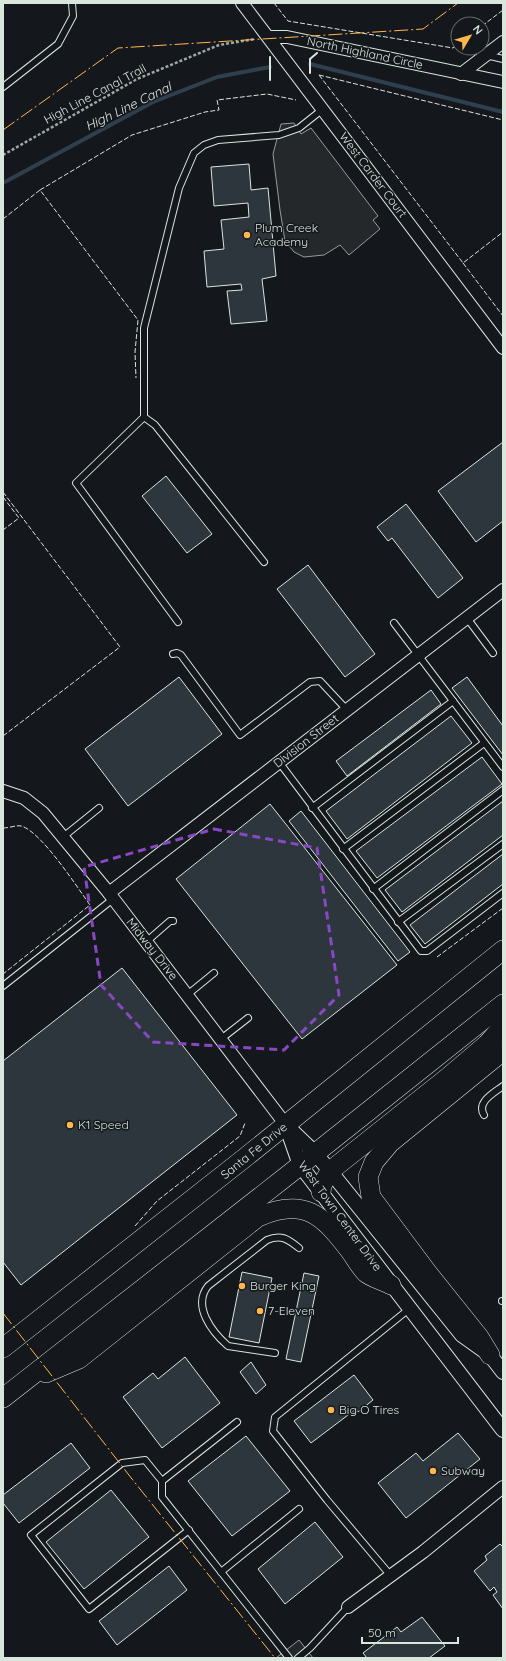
<svg xmlns="http://www.w3.org/2000/svg" width="506" height="1661" font-family="Quicksand,sans-serif">
<style>
.parking{fill:#24282b;stroke:#939e99}
.lines{fill:none;stroke-linecap:round;stroke-linejoin:round}
.stream{stroke:#2f3f4d;stroke-width:4}
.building{fill:#2c363c;stroke:#d8e6dc}
.service-casing{stroke:#d8e6dc;stroke-width:8}
.minor-casing{stroke:#d8e6dc;stroke-width:14}
.tertiary-casing{stroke:#d8e6dc;stroke-width:16}
.trunk-casing{stroke:#d8e6dc;stroke-width:20}
.path{stroke:#9da8a2;stroke-width:2.5;stroke-dasharray:3 2;stroke-linecap:butt}
.service{stroke:#14181c;stroke-width:6}
.minor{stroke:#14181c;stroke-width:12}
.tertiary{stroke:#14181c;stroke-width:14}
.trunk{stroke:#14181c;stroke-width:19}
.fence{stroke:#d8e6dc;stroke-width:1;stroke-dasharray:5 2;stroke-linecap:butt}
.wall{stroke:#d8e6dc;stroke-width:2}
.power{stroke:#ffb74d;stroke-width:1;stroke-dasharray:14 3 2 3;stroke-linecap:butt}
.marked{fill:none;stroke:#8948c3;stroke-width:3;stroke-dasharray:8 5;stroke-linejoin:round}
.poi-dot{fill:#ffb74d;stroke:#14181c;stroke-width:1.5}
.labels{text-anchor:middle;stroke-width:3;stroke-linejoin:round;paint-order:stroke}
.street-label{font-size:12px;fill:#d8e6dc;stroke:#14181c}
.poi-label{font-size:12px;fill:#d8e6dc;stroke:#14181c;text-anchor:start}
.water-label{font-size:13px;font-style:italic;fill:#d8e6dc;stroke:#14181c}
</style>
<rect width="100%" height="100%" fill="#14181c"/>
<!-- parking -->
<g class="parking">
<polygon points="294,123 301,134 311,128 378,216 373,220 380,229 349,255 340,245 324,255 304,257 294,252 285,241 280,210 273,154 281,124"/>
<polygon points="299,1640 313,1658 276,1658"/>
</g>
<g class="lines">
<!-- stream -->
<g class="stream">
<polyline points="310,64 503,112"/>
<polyline points="3,183 153,102 217,77 270,67"/>
</g>
</g>
<!-- building -->
<g class="building">
<polygon points="249,164 251,190 268,188 276,276 262,279 267,321 231,324 227,291 242,290 241,284 207,287 204,251 224,249 221,220 249,217 248,203 214,206 211,167"/>
<polygon points="503,442 503,521 476,542 438,491"/>
<polygon points="166,476 212,534 187,553 142,496"/>
<polygon points="406,504 463,578 438,598 392,538 388,541 377,527"/>
<polygon points="308,565 375,654 345,677 277,589"/>
<polygon points="179,677 222,734 128,806 85,749"/>
<polygon points="467,677 503,726 503,755 452,688"/>
<polygon points="431,690 441,704 347,776 336,761"/>
<polygon points="451,716 472,743 347,839 326,811"/>
<polygon points="482,757 502,784 377,878 356,851"/>
<polygon points="503,801 503,835 402,912 385,890"/>
<polygon points="270,804 397,965 302,1039 176,879"/>
<polygon points="301,811 410,952 398,961 289,821"/>
<polygon points="503,854 503,884 425,944 410,925"/>
<polygon points="122,968 237,1115 21,1285 3,1262 3,1061"/>
<polygon points="242,1272 272,1278 259,1343 229,1337"/>
<polygon points="304,1273 319,1276 301,1362 286,1359"/>
<polygon points="185,1357 220,1403 162,1448 123,1397 153,1373 158,1379"/>
<polygon points="251,1362 266,1385 256,1394 240,1372"/>
<polygon points="354,1375 373,1400 358,1412 356,1409 311,1443 294,1421"/>
<polygon points="458,1433 480,1459 406,1518 378,1483 416,1453 423,1461"/>
<polygon points="246,1436 290,1491 232,1536 188,1481"/>
<polygon points="71,1443 90,1468 19,1523 3,1503 3,1495"/>
<polygon points="111,1490 149,1537 84,1589 46,1542"/>
<polygon points="315,1522 343,1557 285,1604 258,1569"/>
<polygon points="500,1544 503,1547 503,1609 493,1595 497,1592 494,1587 490,1591 474,1571 487,1560 485,1556"/>
<polygon points="169,1566 187,1590 117,1645 99,1621"/>
<polygon points="422,1617 445,1646 429,1658 367,1658 363,1653 397,1627 401,1632"/>
</g>
<g class="lines">
<defs>
<g id="service">
<polyline points="486,55 503,59"/>
<polyline points="3,87 58,44 73,16 72,3"/>
<polyline points="144,417 144,328 179,188 194,153 204,145 218,140 279,135 299,128 323,109"/>
<polyline points="467,618 493,653"/>
<polyline points="178,622 76,483 144,417 155,425 264,562"/>
<polyline points="394,623 503,767"/>
<polyline points="173,654 177,653 181,655 240,735 310,682 320,681 347,710"/>
<polyline points="279,762 421,951 427,951 503,893"/>
<polyline points="312,808 453,701"/>
<polyline points="63,837 99,808"/>
<polyline points="343,849 484,743"/>
<polyline points="373,889 503,790"/>
<polyline points="398,922 503,844"/>
<polyline points="146,942 170,921 173,921"/>
<polyline points="3,986 113,899"/>
<polyline points="187,995 214,973"/>
<polyline points="221,1039 248,1018"/>
<path d="M484,1115C476,1102 494,1093 503,1086"/>
<polyline points="502,1301 503,1301"/>
<path d="M275,1353L228,1346C212,1332 192,1306 208,1286L267,1240C281,1234 288,1239 299,1248"/>
<polyline points="162,1481 237,1422"/>
<polyline points="189,1530 89,1609 31,1535 122,1463 145,1460 162,1481 162,1497 289,1658"/>
<polyline points="221,1572 299,1509"/>
<polyline points="391,1576 327,1500 273,1431 275,1417 409,1309"/>
<polyline points="298,1658 310,1648 348,1607"/>
</g>
<g id="minor">
<polyline points="242,3 503,348"/>
<polyline points="269,37 287,37 503,82"/>
<polyline points="461,74 503,42"/>
<polyline points="3,791 24,798 43,813 109,893 286,1125"/>
<polyline points="109,893 503,590"/>
<polyline points="348,1607 423,1552 503,1487"/>
</g>
<g id="tertiary">
<polyline points="286,1125 300,1165 503,1430"/>
<polyline points="288,1127 315,1153 330,1171 462,1335 490,1355 503,1372"/>
</g>
<g id="trunk">
<polyline points="321,1192 322,1185 330,1171 447,1078 487,1044 503,1026"/>
<polyline points="3,1348 242,1160 503,950"/>
<polyline points="490,1355 479,1337 427,1272 371,1197 368,1177 374,1162 390,1143 503,1051"/>
<path d="M46,1373L79,1359L258,1217C304,1197 322,1214 350,1251C355,1258 360,1267 366,1273C372,1278 384,1281 391,1285"/>
<polyline points="3,1398 288,1175 503,1004"/>
</g>
</defs>
<!-- service casing -->
<use href="#service" class="service-casing"/>
<!-- minor casing -->
<use href="#minor" class="minor-casing"/>
<!-- tertiary casing -->
<use href="#tertiary" class="tertiary-casing"/>
<!-- trunk casing -->
<use href="#trunk" class="trunk-casing"/>
<!-- path -->
<polyline class="path" points="3,155 137,79 219,45 255,39"/>
<!-- service -->
<use href="#service" class="service"/>
<!-- minor -->
<use href="#minor" class="minor"/>
<!-- tertiary -->
<use href="#tertiary" class="tertiary"/>
<!-- trunk -->
<use href="#trunk" class="trunk"/>
<!-- fence -->
<g class="fence">
<polyline points="274,3 288,21 453,48 458,44"/>
<polyline points="482,26 503,10"/>
<polyline points="319,75 463,263 503,232"/>
<polyline points="319,75 503,120"/>
<polyline points="40,190 132,135 205,112 219,110 217,100 267,94 296,100"/>
<polyline points="3,219 40,190 138,320 135,352 136,378"/>
<polyline points="463,263 503,316"/>
<polyline points="3,492 120,647 3,736"/>
<polyline points="3,497 19,518 3,530"/>
<path d="M3,828C9,828 16,825 21,826C41,831 77,887 90,905L3,974"/>
<polyline points="437,957 503,908"/>
<polyline points="135,1226 157,1201 240,1136 245,1123"/>
</g>
<!-- wall -->
<g class="wall">
<polyline points="270,57 270,80"/>
<polyline points="310,73 310,59 317,53"/>
</g>
<!-- power -->
<g class="power">
<polyline points="3,130 118,48 423,29 458,3"/>
<polyline points="3,1313 132,1479 275,1658"/>
</g>
</g>
<!-- marked area -->
<path class="marked" d="M214,829L317,848L339,995L284,1050L153,1042L101,985L84,867Z"/>
<!-- markers -->
<g class="poi-dot">
<circle cx="247" cy="235" r="4"/>
<circle cx="70" cy="1125" r="4"/>
<circle cx="242" cy="1286" r="4"/>
<circle cx="260" cy="1311" r="4"/>
<circle cx="331" cy="1410" r="4"/>
<circle cx="433" cy="1471" r="4"/>
</g>
<g class="labels">
<!-- street labels -->
<g class="street-label">
<text transform="translate(365 53) rotate(12)" y="4">North Highland Circle</text>
<text transform="translate(95 94) rotate(-28)" y="4">High Line Canal Trail</text>
<text transform="translate(373 175) rotate(53)" y="4">West Carder Court</text>
<text transform="translate(306 741) rotate(-38)" y="4">Division Street</text>
<text transform="translate(152 949) rotate(52)" y="4">Midway Drive</text>
<text transform="translate(254 1151) rotate(-39)" y="4">Santa Fe Drive</text>
<text transform="translate(340 1216) rotate(54)" y="4">West Town Center Drive</text>
</g>
<!-- poi labels -->
<g class="poi-label">
<text x="255" y="232">Plum Creek<tspan x="255" dy="14">Academy</tspan></text>
<text x="78" y="1129">K1 Speed</text>
<text x="250" y="1290">Burger King</text>
<text x="268" y="1315">7-Eleven</text>
<text x="339" y="1414">Big O Tires</text>
<text x="441" y="1475">Subway</text>
</g>
<!-- water labels -->
<g class="water-label">
<text transform="translate(128 106) rotate(-26)" y="5">High Line Canal</text>
</g>
</g>
<!-- border -->
<rect width="506" height="1661" fill="none" stroke="#d8e6dc" stroke-width="8"/>
<!-- north arrow -->
<g transform="translate(470 36) rotate(52)"><circle r="19" fill="#14181c" stroke="#626a69"/>
<path d="M0-3L7 15L0 10L-7 15Z" fill="#ffb74d"/>
<text y="-6" font-size="11" font-weight="bold" text-anchor="middle" fill="#d8e6dc">N</text>
</g>
<!-- scale -->
<path d="M362 1637v6h96v-6" fill="none" stroke="#d8e6dc" stroke-width="2"/>
<text x="368" y="1637" font-size="12" fill="#d8e6dc" stroke="#14181c" stroke-width="3" paint-order="stroke">50 m</text>
</svg>
